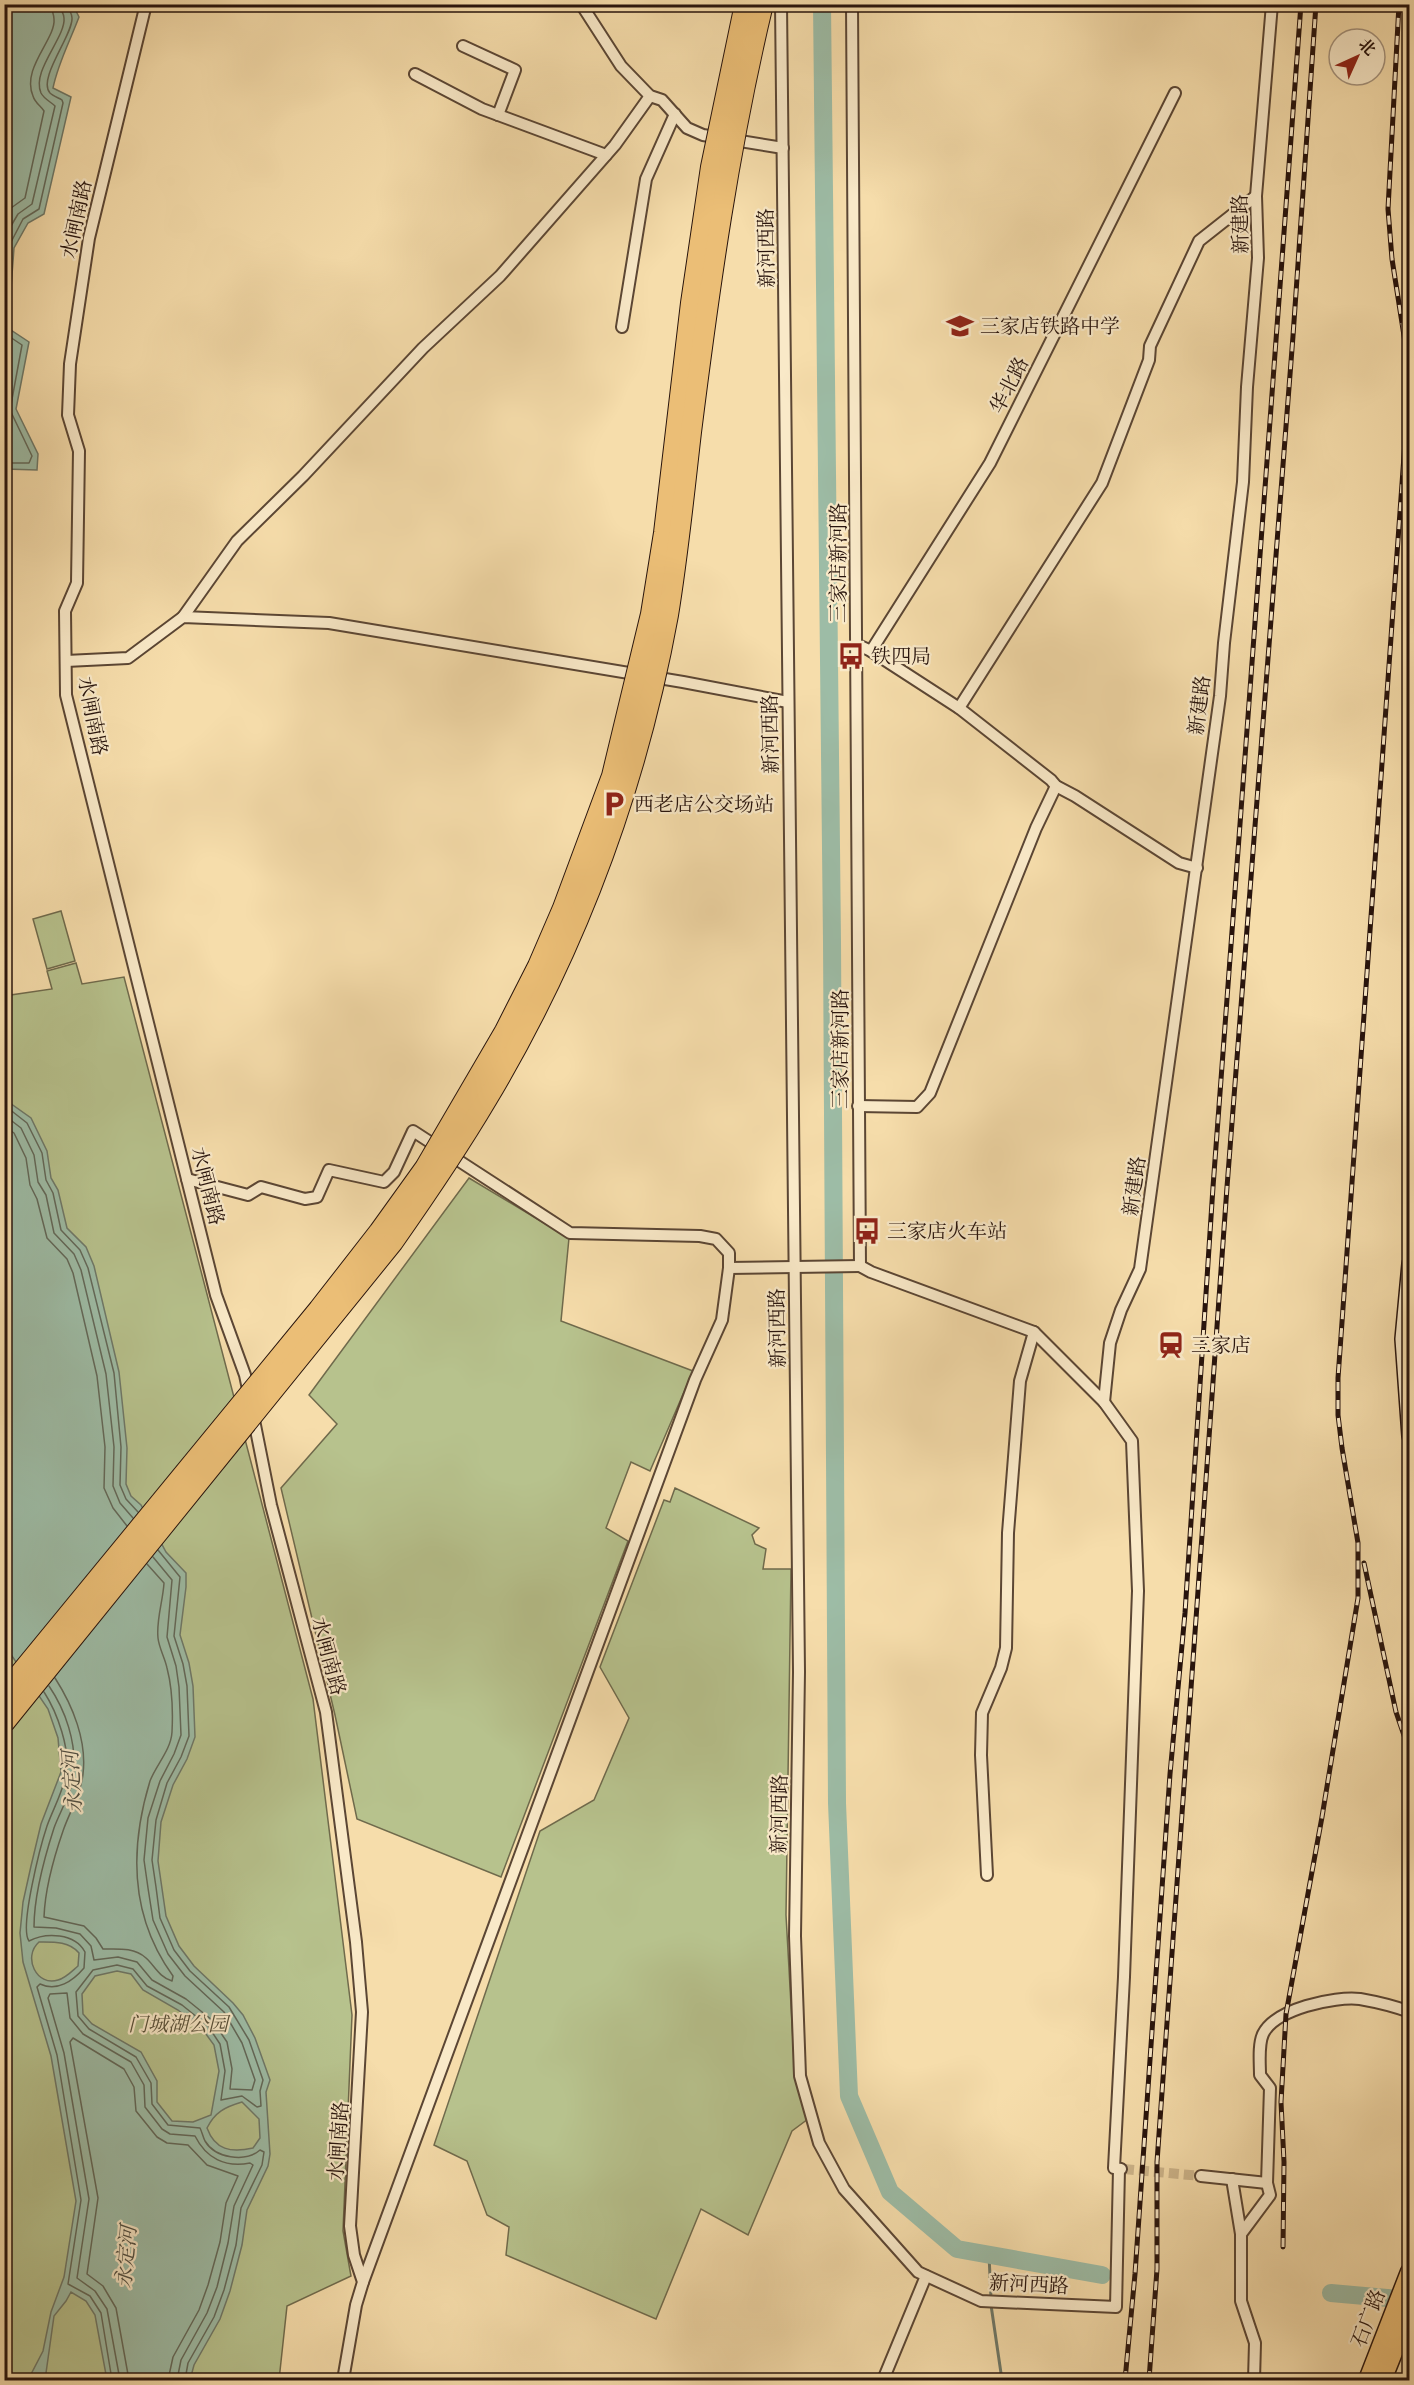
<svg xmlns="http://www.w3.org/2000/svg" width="1414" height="2385" font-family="'IM FELL Double Pica','Noto Serif SC',serif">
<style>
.green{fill:#b7c28d;stroke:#6f6a4c;stroke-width:1.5}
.water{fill:#9dbca6;stroke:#6e7868;stroke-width:1.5;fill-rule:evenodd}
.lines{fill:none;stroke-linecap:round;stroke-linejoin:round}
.shore{stroke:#626859;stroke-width:1.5}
.stream{stroke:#6e7868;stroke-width:3}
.river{stroke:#9dbca6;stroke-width:18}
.minor-tunnel{stroke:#cdb58b;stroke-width:10;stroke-dasharray:10 5;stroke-linecap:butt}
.minor-casing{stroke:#5b4634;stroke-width:14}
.secondary-casing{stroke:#27130c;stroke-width:18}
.primary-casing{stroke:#27130c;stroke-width:21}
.minor{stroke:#f9e9c8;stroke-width:10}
.secondary{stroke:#f9e9c8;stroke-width:15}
.primary{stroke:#ebbe76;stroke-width:18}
.rail-casing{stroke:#27130c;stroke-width:5}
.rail{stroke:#f9e9c8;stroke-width:3;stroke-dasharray:9;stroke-linecap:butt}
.motorway-bridge-casing{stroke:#27130c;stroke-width:22;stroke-linecap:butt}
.motorway-bridge{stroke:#ebbe76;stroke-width:20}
.labels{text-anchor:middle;stroke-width:4.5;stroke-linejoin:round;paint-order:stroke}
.street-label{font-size:20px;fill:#27130c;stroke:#f9e9c8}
.poi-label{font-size:20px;fill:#27130c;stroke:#f9e9c8;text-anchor:start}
.park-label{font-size:20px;font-style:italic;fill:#595039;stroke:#f9e9c8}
.water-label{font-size:21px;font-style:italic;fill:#504e42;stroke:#f9e9c8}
</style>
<rect width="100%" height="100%" fill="#f6ddab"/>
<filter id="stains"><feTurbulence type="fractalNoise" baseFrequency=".00333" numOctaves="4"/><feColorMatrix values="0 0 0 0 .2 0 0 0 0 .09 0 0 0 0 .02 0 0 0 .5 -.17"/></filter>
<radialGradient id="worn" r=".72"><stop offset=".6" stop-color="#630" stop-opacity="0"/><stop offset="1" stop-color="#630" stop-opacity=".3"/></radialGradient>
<!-- green -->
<g class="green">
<polygon points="61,911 75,961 47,969 33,919"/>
<polygon points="76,963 82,984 124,977 313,1699 352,2015 343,2231 351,2276 287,2306 279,2380 5,2380 4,996 52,989 47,971"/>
<polygon points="469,1178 569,1238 561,1321 693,1371 650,1471 631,1462 606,1528 628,1541 501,1877 357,1819 335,1715 281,1488 337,1424 309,1395"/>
<polygon points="675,1488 759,1528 752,1535 755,1544 766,1549 763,1569 791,1569 786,1915 795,2077 808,2119 792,2131 748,2235 701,2209 656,2319 506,2255 509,2227 487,2215 467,2161 434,2145 540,1831 594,1800 629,1718 600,1667 664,1500 670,1502"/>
</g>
<!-- water -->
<g class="water">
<path d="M5,4L73,5L79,17C70,41 58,63 53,88L71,97L44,214L28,223L14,248L8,328L29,342L16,409L38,454L37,470L5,469Z"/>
<path d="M4,1091L10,1103L31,1118L47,1151L51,1178L58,1190L67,1228L86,1247L94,1266L119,1372L127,1448L126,1484L131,1496L141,1505L166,1552L186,1573V1587L180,1635L189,1663L193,1686L195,1737L187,1759L173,1785L161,1822L158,1861L166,1916L179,1946L194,1966L233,2003L243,2015L255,2038L270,2080L266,2092L270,2154L268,2166L247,2210L242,2245L230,2291L220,2319L194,2365L190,2380H107L95,2315L86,2301L71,2292L66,2301L54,2316L45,2380H28L43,2351L51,2312L64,2277L76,2201L51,2056L23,1962L20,1933L23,1902L31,1866L41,1824L61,1772L58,1738L48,1709L12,1656L5,1649ZM39,1942C53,1942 69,1941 79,1953L78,1966C72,1971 66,1978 58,1980C37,1987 22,1957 39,1942ZM117,1971L131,1974L143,1990L178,2010L203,2030L214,2045L219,2071L211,2115L193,2122L172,2121L157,2102V2081L141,2052L92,2024L83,2014L82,1994L95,1976ZM242,2102L259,2119L260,2138L253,2148C231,2153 215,2150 207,2128C215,2112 225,2107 242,2102Z"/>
</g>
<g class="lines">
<!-- shore -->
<g class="shore">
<path d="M4,218L11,208L25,198L44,111C41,106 35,103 33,96C21,68 56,39 54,19C54,14 51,9 51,4"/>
<path d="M4,238L18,214L32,204L55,106C51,102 44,99 41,93C31,71 66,37 64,18C64,13 60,10 60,4"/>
<path d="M4,298L9,246L23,219L39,209L63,103L62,100C59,98 53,96 50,93C37,79 73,35 72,18C72,13 68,9 68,4"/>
<polyline points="4,333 22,345 10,410 32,456 29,463 4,463"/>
<polyline points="4,1105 27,1123 42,1153 46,1180 53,1193 61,1230 80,1250 88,1268 114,1373 121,1447 120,1485 126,1499 138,1512"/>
<polyline points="4,1115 21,1128 34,1155 38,1182 46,1195 54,1233 74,1254 81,1270 106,1374 114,1447 113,1486 120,1503 133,1518"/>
<polyline points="4,1126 14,1133 26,1158 30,1185 37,1199 47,1238 67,1259 73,1273 97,1376 105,1447 104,1488 113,1508 127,1526"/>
<path d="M158,1550L180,1577L174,1636L183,1664L187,1686L189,1736L181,1757L167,1783L156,1820L152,1860L156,1887L160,1918L174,1950L190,1971L229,2007L249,2040L263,2080L260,2091L261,2106L257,2107L242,2096L221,2100L225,2071L220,2044L208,2026L182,2005L147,1986L133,1969L117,1965L93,1970L76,1992L78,2016L89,2029L136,2057L151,2083L152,2104L168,2125L200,2128C202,2132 203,2137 205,2141C215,2158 245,2163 260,2150L264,2152L262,2165L241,2208L236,2245L224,2290L214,2317L188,2363L185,2380"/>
<path d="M55,1678C73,1706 87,1741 83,1774C81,1794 69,1813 63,1831C54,1857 45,1890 44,1917L84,1926L96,1938L103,1949C117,1949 134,1947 146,1958C155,1966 159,1977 172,1981L173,1976C130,1917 129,1850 150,1781C156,1765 171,1750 172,1732C173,1712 172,1687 167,1668C165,1658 159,1648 158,1638C156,1620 163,1601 164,1583L147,1564"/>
<path d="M49,1686C66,1711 76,1742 74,1772C73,1791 60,1811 54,1828C44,1859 34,1895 34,1927L56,1928L80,1934L91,1946L94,1960L118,1957L137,1962L152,1980L186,1999L212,2020L227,2042L232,2069L230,2089L252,2090L255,2080L242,2043L224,2012L185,1976L168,1954L153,1920L148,1888L144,1860L148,1818L160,1781L174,1754L181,1735L179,1687L176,1666L167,1637L172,1580L153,1557"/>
<path d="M44,1692C57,1712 71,1750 66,1774C63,1792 53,1809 47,1826C41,1844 19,1928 29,1941C46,1932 75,1933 85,1952L84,1968C73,1981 57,1992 40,1984L37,1987L57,2055L81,2200L68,2284L90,2296L101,2313L112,2380"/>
<path d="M120,2380L107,2309L95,2291L77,2278L89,2199L64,2053L48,1998L50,1994L67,1993L70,2018L83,2034L131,2062L144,2085L145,2107L162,2129L170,2134L195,2136C206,2158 225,2168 250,2163L253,2165L234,2206L228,2243L217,2287L207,2313L181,2360L177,2380"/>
<polyline points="129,2380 116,2308 103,2286 87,2274 98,2198 70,2042 73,2038 124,2069 134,2087 136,2111 157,2137 167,2143 188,2145 207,2165 238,2176 226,2203 220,2242 208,2285 199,2310 173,2357 168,2380"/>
</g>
<!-- stream -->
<g class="stream">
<polyline points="989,2255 991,2298"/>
<polyline points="991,2305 1002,2380"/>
</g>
<!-- river -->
<g class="river">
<polyline points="822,4 832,941 837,1803 849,2096 890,2192 957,2249 1102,2275"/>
<polyline points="1331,2293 1410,2300"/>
</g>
<!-- minor-tunnel -->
<polyline class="minor-tunnel" points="1124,2169 1201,2176"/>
<defs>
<g id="minor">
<polyline points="146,4 89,238 70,364 68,415 79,451 77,583 65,611 66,695 216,1295 245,1375 249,1394"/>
<polyline points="581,4 621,66 650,96 662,100 687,128 703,135 783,148"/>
<polyline points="781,4 799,1672 795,1936 800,2076 819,2143 844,2189 918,2272 981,2301 1116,2307 1119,2169"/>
<polyline points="852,4 860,1266"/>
<polyline points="463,46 515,70 498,115"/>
<polyline points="415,74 482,109 606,155"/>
<polyline points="622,327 646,179 675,114"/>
<polyline points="183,617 237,541 303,476 423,348 500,276 615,145 650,96"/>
<polyline points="856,644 871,651 959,708 1051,780 1056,786 1075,796 1179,863 1197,868"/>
<polyline points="871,651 990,463 1175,93"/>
<polyline points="66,661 128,658 183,617 329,623 683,682 788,702"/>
<polyline points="959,708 1102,483 1149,360 1150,346 1199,241 1256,196"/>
<polyline points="858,1106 917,1107 930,1093 1036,828 1056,786"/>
<polyline points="187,1179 248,1195 261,1187 305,1199 317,1197 329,1170 384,1182 394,1172 413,1131 570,1233 700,1236 716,1239 729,1253 729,1268 722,1320 695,1380 363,2282"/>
<polyline points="860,1266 871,1272 1034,1332 1104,1402 1132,1441 1138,1591 1124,1977 1114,2168 1121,2169"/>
<polyline points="729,1268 860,1266"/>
<polyline points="1104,1402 1110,1343 1121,1310 1140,1269 1220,696 1224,643 1243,482 1247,387 1258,258 1256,196 1272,4"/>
<polyline points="253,1415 271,1505 326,1712 356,1942 362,2012 350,2226 354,2255 363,2282 356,2305 343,2380"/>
<polyline points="987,1875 981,1755 982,1713 1001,1668 1006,1648 1008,1533 1020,1381 1034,1332"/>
<polyline points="1201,2176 1267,2183"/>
<polyline points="1232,2179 1241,2234 1241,2301 1255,2343 1254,2380"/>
<path d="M1241,2234L1270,2195L1267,2183L1270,2088L1260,2075C1260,2063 1258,2045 1263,2034C1275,2009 1334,1996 1360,1999C1377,2002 1394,2006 1410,2012"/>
<polyline points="883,2380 926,2276"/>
</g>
<polyline id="secondary" points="1410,1264 1403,1339 1410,1436"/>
<g id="primary">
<polyline points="1368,2380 1410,2272"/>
<polyline points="1382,2380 1410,2310"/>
</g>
</defs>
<!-- minor casing -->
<use href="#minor" class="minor-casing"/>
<!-- secondary casing -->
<use href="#secondary" class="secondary-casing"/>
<!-- primary casing -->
<use href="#primary" class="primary-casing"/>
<!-- minor -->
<use href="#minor" class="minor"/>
<!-- secondary -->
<use href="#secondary" class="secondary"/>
<!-- primary -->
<use href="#primary" class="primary"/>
<defs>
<g id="rail">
<polyline points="1407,308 1406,261 1410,219"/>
<polyline points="1364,1563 1396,1712 1410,1753"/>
<polyline points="1283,2247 1284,2162 1281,2102 1286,2014 1322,1817 1358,1598 1358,1543 1342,1448 1338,1415 1338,1378 1406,428 1405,342 1392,259 1388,209 1399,4"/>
<polyline points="1125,2380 1135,2274 1170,1774 1185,1613 1213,1187 1301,4"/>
<polyline points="1149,2380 1157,2269 1157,2162 1227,1187 1293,336 1316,4"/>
</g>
</defs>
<!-- rail casing -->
<use href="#rail" class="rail-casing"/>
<!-- rail -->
<use href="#rail" class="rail"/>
<defs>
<g id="motorway-bridge">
<polyline points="4,1693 319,1309 379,1232 425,1168 505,1031 538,966 563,908 612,776 651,614 664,533 691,303 711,167 745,4"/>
<path d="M4,1723L393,1242C426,1195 458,1148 487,1099C576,950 637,785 668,615C678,554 684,493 691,432C709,289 729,145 763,4"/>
</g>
</defs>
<!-- motorway-bridge casing -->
<use href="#motorway-bridge" class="motorway-bridge-casing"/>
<!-- motorway-bridge -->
<use href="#motorway-bridge" class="motorway-bridge"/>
</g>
<!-- icons -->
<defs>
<symbol id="school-bare" viewBox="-9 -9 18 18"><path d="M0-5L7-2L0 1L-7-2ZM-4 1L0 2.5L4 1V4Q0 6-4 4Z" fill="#8f2418" stroke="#f9e9c8" stroke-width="2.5" paint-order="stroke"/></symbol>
<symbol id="bus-bare" viewBox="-9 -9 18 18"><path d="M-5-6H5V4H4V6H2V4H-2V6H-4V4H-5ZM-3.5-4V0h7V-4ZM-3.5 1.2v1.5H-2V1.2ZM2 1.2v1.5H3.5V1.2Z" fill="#8f2418" stroke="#f9e9c8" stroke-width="2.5" paint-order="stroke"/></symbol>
<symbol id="parking-bare" viewBox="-9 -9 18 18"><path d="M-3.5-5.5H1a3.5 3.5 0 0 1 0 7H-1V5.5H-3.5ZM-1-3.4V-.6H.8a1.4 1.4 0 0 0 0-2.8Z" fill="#8f2418" stroke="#f9e9c8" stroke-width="2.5" paint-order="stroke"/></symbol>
<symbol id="station-bare" viewBox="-9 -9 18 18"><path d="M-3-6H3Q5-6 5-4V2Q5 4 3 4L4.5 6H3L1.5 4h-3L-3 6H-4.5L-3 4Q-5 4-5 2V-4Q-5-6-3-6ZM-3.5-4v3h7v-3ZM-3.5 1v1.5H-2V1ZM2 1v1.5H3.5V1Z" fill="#8f2418" stroke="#f9e9c8" stroke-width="2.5" paint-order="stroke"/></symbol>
</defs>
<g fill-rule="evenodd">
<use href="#school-bare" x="941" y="307" width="38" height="38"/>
<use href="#bus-bare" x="832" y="637" width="38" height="38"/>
<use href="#parking-bare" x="595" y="785" width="38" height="38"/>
<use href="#bus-bare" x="848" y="1212" width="38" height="38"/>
<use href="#station-bare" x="1152" y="1326" width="38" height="38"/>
</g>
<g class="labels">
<!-- street labels -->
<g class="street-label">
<text transform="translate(76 219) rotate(-78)" y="7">水闸南路</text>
<text transform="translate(1240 224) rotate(-91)" y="7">新建路</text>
<text transform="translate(766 248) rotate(-91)" y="7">新河西路</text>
<text transform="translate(1009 385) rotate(-63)" y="7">华北路</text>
<text transform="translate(838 563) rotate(-90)" y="7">三家店新河路</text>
<text transform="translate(1199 705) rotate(-83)" y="7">新建路</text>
<text transform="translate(93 716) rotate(79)" y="7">水闸南路</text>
<text transform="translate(770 734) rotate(-91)" y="7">新河西路</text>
<text transform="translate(840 1049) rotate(-90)" y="7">三家店新河路</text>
<text transform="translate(208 1186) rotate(76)" y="7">水闸南路</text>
<text transform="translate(1134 1186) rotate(-82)" y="7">新建路</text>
<text transform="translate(777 1328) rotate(-91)" y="7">新河西路</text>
<text transform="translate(329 1656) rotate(75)" y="7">水闸南路</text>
<text transform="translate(779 1814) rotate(-89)" y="7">新河西路</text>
<text transform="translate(338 2141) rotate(-86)" y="7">水闸南路</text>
<text transform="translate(1029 2284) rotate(3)" y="7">新河西路</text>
<text transform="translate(1368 2318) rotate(-69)" y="7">石广路</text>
</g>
<!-- poi labels -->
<g class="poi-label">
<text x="980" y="333">三家店铁路中学</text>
<text x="871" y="663">铁四局</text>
<text x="634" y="811">西老店公交场站</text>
<text x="887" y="1238">三家店火车站</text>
<text x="1191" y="1352">三家店</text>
</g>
<!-- park labels -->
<g class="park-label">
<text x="178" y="2031">门城湖公园</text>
</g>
<!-- water labels -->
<g class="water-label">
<text transform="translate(72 1782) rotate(-94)" y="7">永定河</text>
<text transform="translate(126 2257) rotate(-85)" y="7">永定河</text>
</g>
</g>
<!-- margin -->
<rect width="1414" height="2385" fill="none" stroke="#f6ddab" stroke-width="24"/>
<rect x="6" y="6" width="1402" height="2373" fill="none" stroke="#27130c" stroke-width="3"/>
<rect x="12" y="12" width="1390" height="2361" fill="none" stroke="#27130c" stroke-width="1.5"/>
<!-- north arrow -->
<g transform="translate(1357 57) rotate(45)"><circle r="28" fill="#f9e9c8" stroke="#a5937d" stroke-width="1.5"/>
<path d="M0-4.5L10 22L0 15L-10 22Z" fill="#8f2418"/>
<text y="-9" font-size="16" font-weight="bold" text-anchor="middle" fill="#27130c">北</text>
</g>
<rect width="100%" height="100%" filter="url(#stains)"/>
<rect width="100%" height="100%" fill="url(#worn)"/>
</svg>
